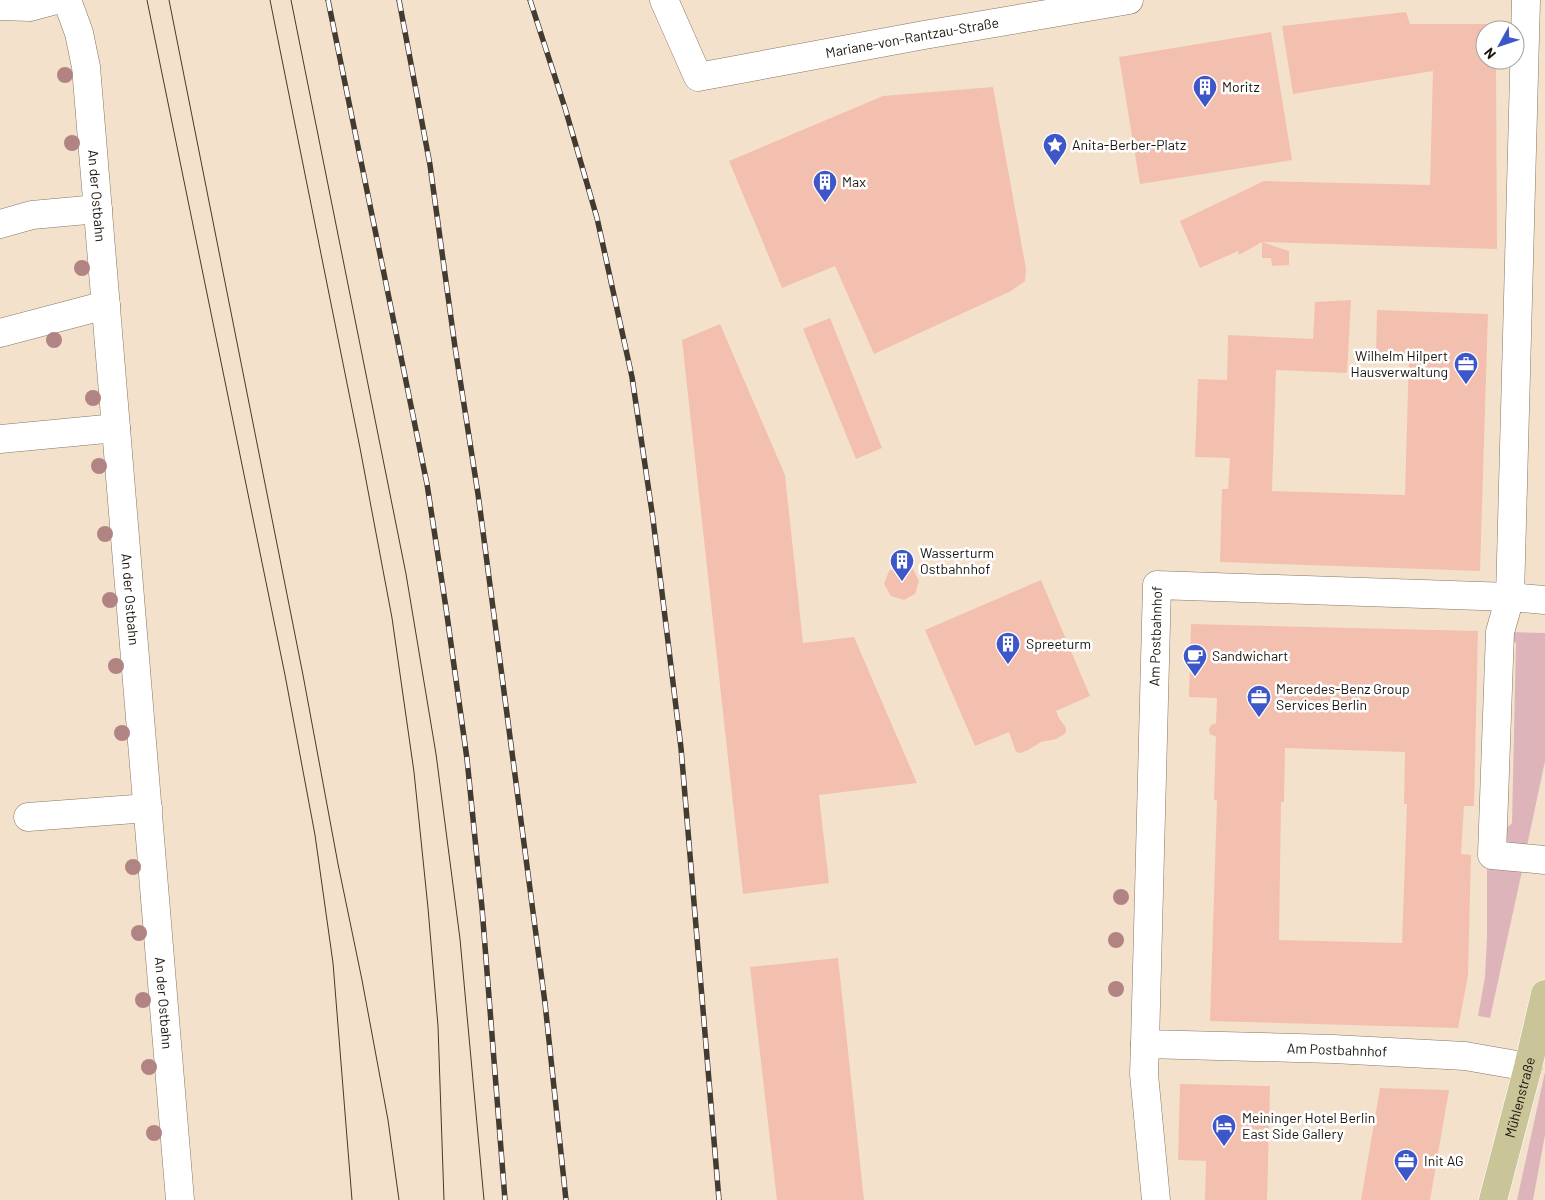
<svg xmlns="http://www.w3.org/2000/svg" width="1545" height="1200" font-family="Barlow,sans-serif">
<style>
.green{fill:#deb4bb}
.building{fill:#f3c0af;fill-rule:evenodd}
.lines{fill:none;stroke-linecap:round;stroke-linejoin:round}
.minor-casing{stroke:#867662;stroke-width:29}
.major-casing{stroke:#fff;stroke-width:29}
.minor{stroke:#fff;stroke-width:28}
.major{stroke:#cac599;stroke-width:28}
.tram{stroke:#433a30;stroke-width:1}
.rail-casing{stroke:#433a30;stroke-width:5.5}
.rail{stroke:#fff;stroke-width:4;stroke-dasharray:11;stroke-linecap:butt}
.tree{fill:#b18483}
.labels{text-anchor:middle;stroke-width:5;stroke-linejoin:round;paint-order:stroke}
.street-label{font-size:14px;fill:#1b150d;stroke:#fff}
.poi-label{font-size:14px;fill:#1b150d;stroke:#fff;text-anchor:start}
</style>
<rect width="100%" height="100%" fill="#f4e1cc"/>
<!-- green -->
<g class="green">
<polygon points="1506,632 1545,633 1545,761 1527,846 1504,844 1502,829 1508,827 1512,823 1516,643 1507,637"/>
<polygon points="1487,866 1522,871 1490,1018 1478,1016 1485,977 1487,937"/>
<polygon points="1545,1072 1545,1135 1533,1200 1517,1200"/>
</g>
<!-- building -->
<g class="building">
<polygon points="1406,12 1410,24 1496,24 1496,30 1485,30 1485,60 1496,60 1497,249 1262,242 1239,255 1238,251 1200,268 1180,221 1264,181 1430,185 1433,71 1293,94 1282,26"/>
<polygon points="1271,32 1292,160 1140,184 1119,57"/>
<polygon points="993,87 1026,269 1025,281 1011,291 874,354 835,266 782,288 729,161 883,96"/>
<polygon points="1262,242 1289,251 1289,265 1272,266 1271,258 1262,258"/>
<polygon points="1351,300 1347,373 1276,370 1272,491 1405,495 1409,355 1376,354 1377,310 1488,314 1480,571 1220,562 1222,489 1228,489 1230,458 1195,457 1198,379 1227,380 1228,335 1313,339 1315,302"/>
<polygon points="830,318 882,448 856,459 803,329"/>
<polygon points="720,324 785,475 803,643 854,637 917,783 819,795 829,883 743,894 682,340"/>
<polygon points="900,565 913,569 919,581 915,594 904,600 891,596 884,584 889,571"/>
<polygon points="1041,580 1090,696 1056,711 1059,718 1066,728 1066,732 1063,735 1056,739 1041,742 1028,750 1020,753 1016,752 1009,732 975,746 925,630"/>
<path d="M1191,624L1478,631L1474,806H1464L1461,854L1471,855L1468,976L1458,1028L1210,1021L1217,800H1214L1216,737L1210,734L1209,729L1211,725L1216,723L1217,698L1189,697ZM1285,748L1405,752L1404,804H1407L1402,943L1279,940L1281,802H1284Z"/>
<polygon points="838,958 864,1200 777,1200 750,967"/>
<polygon points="1180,1084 1270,1086 1267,1200 1205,1200 1206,1161 1178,1160"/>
<polygon points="1380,1088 1449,1090 1430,1200 1361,1200"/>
</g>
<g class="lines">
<defs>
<g id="minor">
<path id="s1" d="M67,0L79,33L86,67L180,1200"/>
<path id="s2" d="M664,0L698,77L924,35L1129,0"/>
<polyline points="1526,0 1510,597 1500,632 1492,855 1545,860"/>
<polyline points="0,6 30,7 56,0"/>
<polyline points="0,224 32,215 98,209"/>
<polyline points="0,333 106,305"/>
<polyline points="0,439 116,428"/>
<polyline points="28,817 148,808"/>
<polyline points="1145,1044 1144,1074 1156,1200"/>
<path id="s3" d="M1528,1067L1465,1056L1333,1049L1145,1044L1157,585L1510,597L1545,600"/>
</g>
<g id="major">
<path id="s4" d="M1493,1200L1528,1067L1545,994"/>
</g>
</defs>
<!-- minor casing -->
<use href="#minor" class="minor-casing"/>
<!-- major casing -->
<use href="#major" class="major-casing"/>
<!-- minor -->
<use href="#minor" class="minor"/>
<!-- major -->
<use href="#major" class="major"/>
<!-- tram -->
<g class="tram">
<polyline points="147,0 285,675 315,835 333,963 352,1200"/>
<polyline points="169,0 303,675 338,864 362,980 388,1120 399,1200"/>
<polyline points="270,0 360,448 392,618 414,772 428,908 438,1026 444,1200"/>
<polyline points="291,0 406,574 436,754 460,939 484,1200"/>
</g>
<defs>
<g id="rail">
<polyline points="328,0 427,484 446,608 467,759 482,908 505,1200"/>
<polyline points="399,0 430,165 455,347 478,494 545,1003 566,1200"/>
<polyline points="530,0 565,108 597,218 632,377 653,519 681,748 719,1200"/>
</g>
</defs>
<!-- rail casing -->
<use href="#rail" class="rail-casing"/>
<!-- rail -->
<use href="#rail" class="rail"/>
</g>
<!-- trees -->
<g class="tree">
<circle cx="65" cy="75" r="8"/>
<circle cx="72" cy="143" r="8"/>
<circle cx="82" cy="268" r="8"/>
<circle cx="54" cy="340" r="8"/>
<circle cx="93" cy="398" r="8"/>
<circle cx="99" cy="466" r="8"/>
<circle cx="105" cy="534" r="8"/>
<circle cx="110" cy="600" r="8"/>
<circle cx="116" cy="666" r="8"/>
<circle cx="122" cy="733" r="8"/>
<circle cx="133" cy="867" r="8"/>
<circle cx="1121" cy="897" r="8"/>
<circle cx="139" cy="933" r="8"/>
<circle cx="1116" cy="940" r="8"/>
<circle cx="1116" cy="989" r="8"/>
<circle cx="143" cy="1000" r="8"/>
<circle cx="149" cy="1067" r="8"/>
<circle cx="154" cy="1133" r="8"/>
</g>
<!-- icons -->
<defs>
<symbol id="building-pin" viewBox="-11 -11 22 30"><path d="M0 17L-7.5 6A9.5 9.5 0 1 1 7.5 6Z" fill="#3d57c9" stroke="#fff"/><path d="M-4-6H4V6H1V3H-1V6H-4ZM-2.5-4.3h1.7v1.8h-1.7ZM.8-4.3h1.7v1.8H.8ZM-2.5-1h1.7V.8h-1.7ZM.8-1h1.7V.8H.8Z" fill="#fff"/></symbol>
<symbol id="sight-pin" viewBox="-11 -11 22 30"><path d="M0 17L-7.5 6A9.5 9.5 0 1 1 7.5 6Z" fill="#3d57c9" stroke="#fff"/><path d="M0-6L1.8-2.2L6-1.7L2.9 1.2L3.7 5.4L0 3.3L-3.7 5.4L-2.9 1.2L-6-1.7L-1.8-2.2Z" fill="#fff"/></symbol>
<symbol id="office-pin" viewBox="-11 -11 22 30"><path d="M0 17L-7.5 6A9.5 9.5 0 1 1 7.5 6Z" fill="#3d57c9" stroke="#fff"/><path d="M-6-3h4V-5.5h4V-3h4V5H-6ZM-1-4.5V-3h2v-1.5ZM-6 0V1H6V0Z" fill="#fff"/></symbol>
<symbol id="cafe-pin" viewBox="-11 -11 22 30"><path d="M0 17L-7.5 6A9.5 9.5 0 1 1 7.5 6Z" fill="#3d57c9" stroke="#fff"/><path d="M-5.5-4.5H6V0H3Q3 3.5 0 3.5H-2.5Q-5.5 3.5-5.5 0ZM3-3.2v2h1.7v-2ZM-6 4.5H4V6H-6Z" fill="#fff"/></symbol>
<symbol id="hotel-pin" viewBox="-11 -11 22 30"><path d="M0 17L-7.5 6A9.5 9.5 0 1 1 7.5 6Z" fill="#3d57c9" stroke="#fff"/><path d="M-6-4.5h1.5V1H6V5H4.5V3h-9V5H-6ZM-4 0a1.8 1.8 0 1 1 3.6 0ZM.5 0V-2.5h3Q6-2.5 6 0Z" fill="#fff"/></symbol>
</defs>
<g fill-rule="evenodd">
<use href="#building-pin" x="1191" y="73" width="28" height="38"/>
<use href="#sight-pin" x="1041" y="131" width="28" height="38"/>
<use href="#building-pin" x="811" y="168" width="28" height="38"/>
<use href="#office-pin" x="1452" y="350" width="28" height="38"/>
<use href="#building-pin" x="888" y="547" width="28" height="38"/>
<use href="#building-pin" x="994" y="630" width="28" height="38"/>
<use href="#cafe-pin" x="1181" y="642" width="28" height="38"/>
<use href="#office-pin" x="1245" y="683" width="28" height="38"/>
<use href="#hotel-pin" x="1210" y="1112" width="28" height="38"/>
<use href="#office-pin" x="1392" y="1147" width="28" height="38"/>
</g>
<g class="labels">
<!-- street labels -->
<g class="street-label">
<text dy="5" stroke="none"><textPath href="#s2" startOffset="302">Mariane-von-Rantzau-Straße</textPath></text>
<text dy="5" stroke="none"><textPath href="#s1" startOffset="199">An der Ostbahn</textPath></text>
<text dy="5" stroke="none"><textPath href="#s1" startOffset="604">An der Ostbahn</textPath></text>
<text dy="5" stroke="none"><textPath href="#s3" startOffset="792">Am Postbahnhof</textPath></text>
<text dy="5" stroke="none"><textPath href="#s1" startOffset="1009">An der Ostbahn</textPath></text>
<text transform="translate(1337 1050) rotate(2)" y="5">Am Postbahnhof</text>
<text dy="5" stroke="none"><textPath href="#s4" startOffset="106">Mühlenstraße</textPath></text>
</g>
<!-- poi labels -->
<g class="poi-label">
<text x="1222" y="92">Moritz</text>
<text x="1072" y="150">Anita-Berber-Platz</text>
<text x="842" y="187">Max</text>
<text x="1448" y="361" text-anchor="end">Wilhelm Hilpert<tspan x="1448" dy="16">Hausverwaltung</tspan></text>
<text x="920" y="558">Wasserturm<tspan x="920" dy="16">Ostbahnhof</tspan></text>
<text x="1026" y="649">Spreeturm</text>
<text x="1212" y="661">Sandwichart</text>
<text x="1276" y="694">Mercedes-Benz Group<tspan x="1276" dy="16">Services Berlin</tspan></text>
<text x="1242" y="1123">Meininger Hotel Berlin<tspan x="1242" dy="16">East Side Gallery</tspan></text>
<text x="1424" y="1166">Init AG</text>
</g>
</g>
<!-- north arrow -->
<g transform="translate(1500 45) rotate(230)"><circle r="24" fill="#ffffff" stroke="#a4a19e"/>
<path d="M0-4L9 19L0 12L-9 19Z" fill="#3d57c9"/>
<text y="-8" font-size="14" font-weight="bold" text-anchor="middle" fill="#1b150d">N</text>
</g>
</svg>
